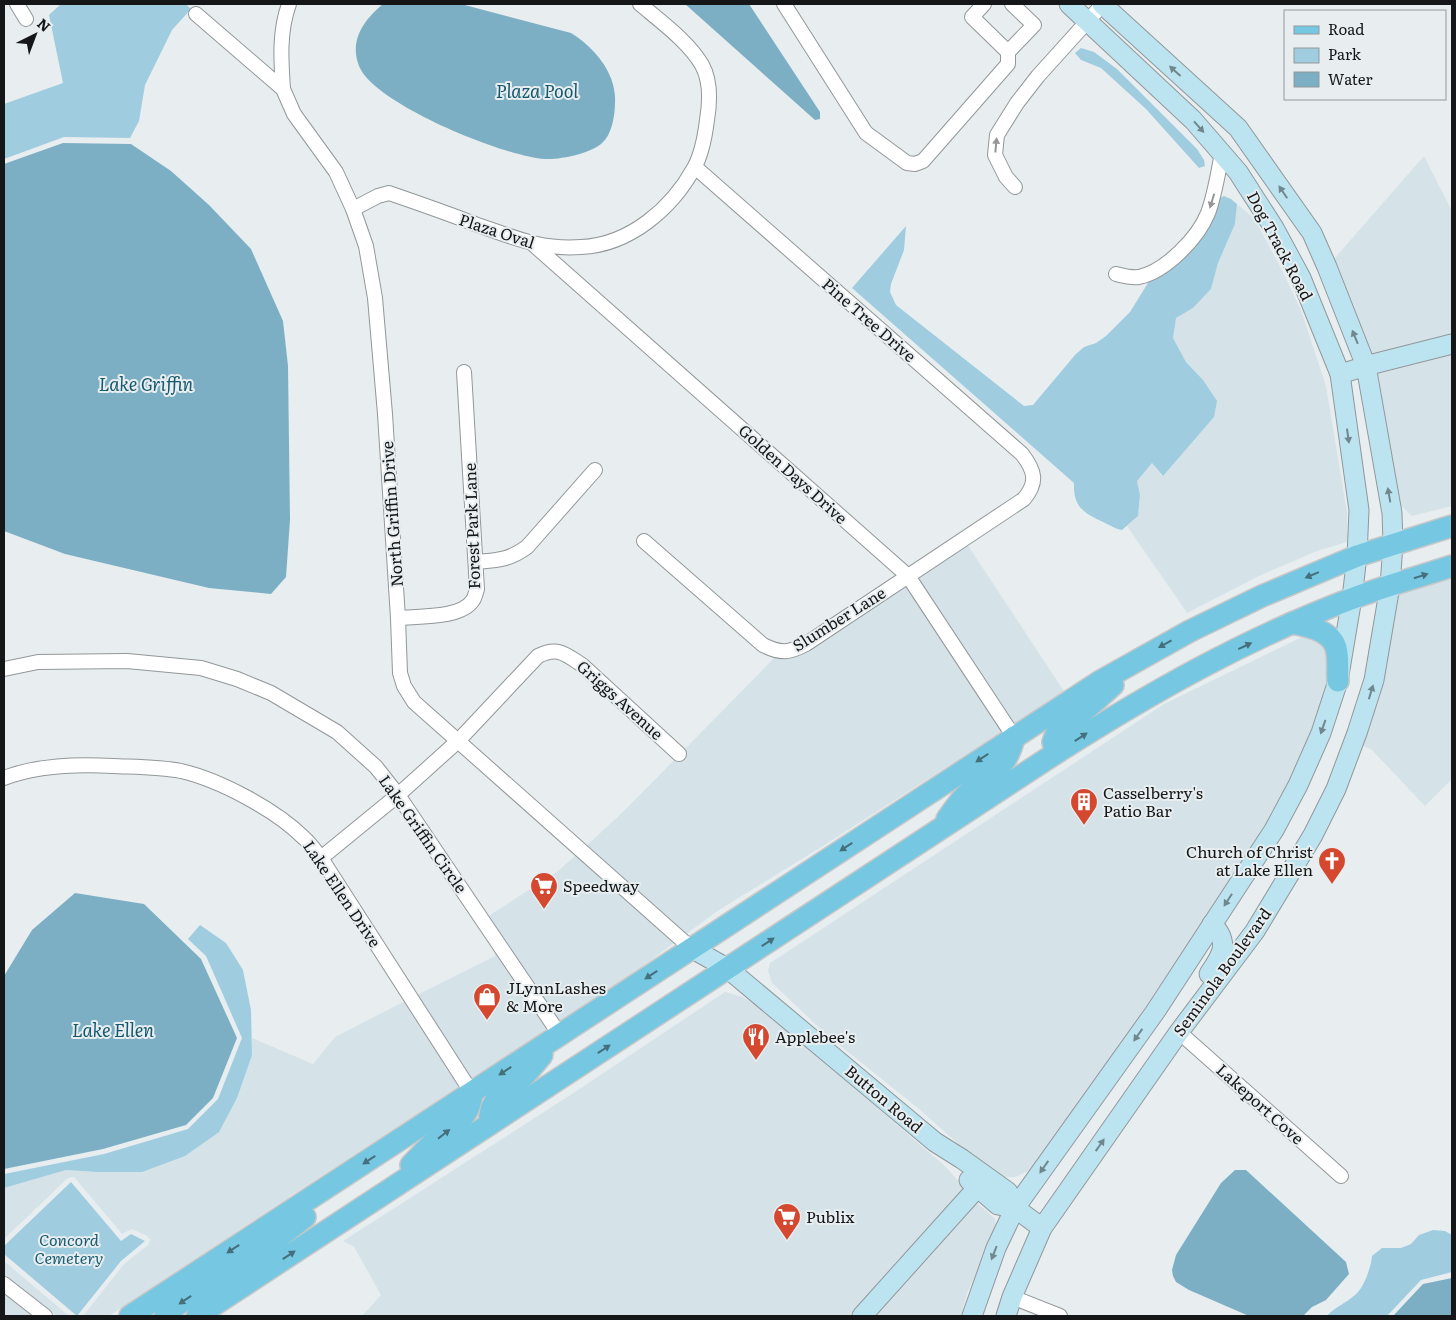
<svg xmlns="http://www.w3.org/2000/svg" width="1456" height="1320" font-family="Literata,serif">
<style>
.built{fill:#d5e3e9}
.green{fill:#a0ccdf}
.water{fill:#7cafc4}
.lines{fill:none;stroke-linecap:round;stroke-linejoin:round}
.street-casing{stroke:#929799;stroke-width:16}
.secondary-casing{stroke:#929799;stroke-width:21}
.primary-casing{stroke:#c7c7c7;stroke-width:24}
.street{stroke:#fff;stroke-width:14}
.secondary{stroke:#bbe4f0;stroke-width:19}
.primary{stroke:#76c8e2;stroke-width:21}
.oneway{fill:#70878e}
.oneway2{fill:#959697}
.oneway3{fill:#456f7c}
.labels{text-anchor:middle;stroke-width:4;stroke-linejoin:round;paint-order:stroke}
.street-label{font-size:16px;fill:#141617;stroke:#e8eef0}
.poi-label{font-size:16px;fill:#141617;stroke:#e8eef0;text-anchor:start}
.park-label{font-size:16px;font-style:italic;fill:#1a5c72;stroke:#e8eef0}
.water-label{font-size:18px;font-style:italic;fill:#15586e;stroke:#e8eef0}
</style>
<rect width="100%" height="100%" fill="#e8eef0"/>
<!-- built -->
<g class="built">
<polygon points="1424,156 1452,211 1452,338 1366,366 1327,267"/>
<polygon points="1237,204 1254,218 1281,268 1301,310 1326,386 1347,512 1347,542 1317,551 1261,575 1187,613 1127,526 1138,516 1140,495 1136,481 1152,463 1162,476 1203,380 1186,362 1173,338 1175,318 1193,308 1211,289 1218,263 1235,224"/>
<polygon points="1452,350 1452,506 1412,516 1397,502 1376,369"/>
<polygon points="967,544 1064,691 1014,724 916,577"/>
<polygon points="1452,572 1452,779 1425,806 1371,749 1357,744 1394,589"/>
<polygon points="906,585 1003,731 823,846 719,910 686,934 586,846 624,811 675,759 679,763 688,753 684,750 775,657"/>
<polygon points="1308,634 1330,650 1331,675 1316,725 1287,794 1237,876 1164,979 1078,1110 1036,1168 1015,1177 1001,1177 982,1165 919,1109 827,1035 772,983 768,971 770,963 1164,704"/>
<polygon points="576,855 675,942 633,974 559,1022 490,919 490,915 558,871"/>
<polygon points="494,949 548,1029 471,1079 417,995 495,956"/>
<polygon points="725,992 743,997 765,1011 945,1166 967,1191 855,1316 362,1316 381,1295 354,1247 343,1241 578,1090"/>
<polygon points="405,1001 460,1086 286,1199 109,1316 83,1316 124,1264 148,1245 150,1240 147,1236 132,1229 122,1234 74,1177 68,1178 4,1239 4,1188 66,1170 97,1172 185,1156 252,1055 252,1038 313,1064 335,1037"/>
<polygon points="974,1200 995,1219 997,1232 967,1293 961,1316 870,1316"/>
<polygon points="4,1261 69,1316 57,1316 39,1304 5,1276"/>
<polygon points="4,1292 31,1315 33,1316 4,1316"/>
</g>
<!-- green -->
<g class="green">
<polygon points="61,4 186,4 191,9 172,30 145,85 139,121 130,138 64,137 4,159 4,104 63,83 49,15"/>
<polygon points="1081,48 1094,52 1117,69 1197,149 1204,160 1205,166 1199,168 1146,109 1101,68 1081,60 1075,53"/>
<path d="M1224,196L1231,199L1237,204L1235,224L1218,263L1211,289L1193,308L1176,318L1173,338L1186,362L1203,380L1217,401L1214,417L1163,476L1152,463L1137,481L1140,495L1138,516L1122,530C1115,529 1110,525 1103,522C1084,513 1073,507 1074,483L852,288L906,226L904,250L891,284L890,292L896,305L1024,406L1033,405L1075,355L1084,347L1096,343L1106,336L1130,312L1148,283L1178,260L1218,199Z"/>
<polygon points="200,925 226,943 243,970 251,1010 252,1055 237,1098 219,1132 185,1156 142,1172 97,1172 66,1170 4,1188 4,1174 104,1154 188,1129 218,1099 242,1038 206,956 188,939"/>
<polygon points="71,1182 121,1241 131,1234 145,1241 121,1261 77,1316 4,1254 4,1246"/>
<path d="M1433,1230L1445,1231L1452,1235V1272L1421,1280L1387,1316H1327C1335,1307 1346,1303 1355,1295C1364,1288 1371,1267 1372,1256L1382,1248H1401L1411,1244L1419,1235Z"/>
</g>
<!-- water -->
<g class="water">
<path d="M383,4H461L571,33C595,48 617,74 615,103C615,115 612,134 603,142C593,153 560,160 545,159C505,157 374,104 359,66C349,40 364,20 383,4Z"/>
<polygon points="685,4 749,4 820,112 820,119 815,120"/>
<polygon points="63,143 131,144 171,171 209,205 251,249 283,321 288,366 290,520 286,577 271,594 209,588 65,554 4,531 4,164"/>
<polygon points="75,893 144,904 201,959 237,1038 213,1098 186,1125 103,1149 4,1169 4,976 32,930"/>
<polygon points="1235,1170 1246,1170 1346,1262 1349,1274 1326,1300 1312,1307 1303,1316 1249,1316 1189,1290 1176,1282 1173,1276 1172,1270 1176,1255 1221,1183"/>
<polygon points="1452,1278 1452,1316 1393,1316 1423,1284"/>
</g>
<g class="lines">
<defs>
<g id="street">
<polyline points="17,4 26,19"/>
<polyline points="784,4 866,133 907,163 915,164 923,161 1008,64 1008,52 1034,25 1012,4"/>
<polyline points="984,4 972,17 1008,52"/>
<polyline points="196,14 283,89 294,114 336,172 353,209 366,246 375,298 385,414 398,618 400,673 404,686 414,702 691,948"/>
<path d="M283,89C281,60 279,32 289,4"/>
<polyline points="1015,187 1006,177 995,155 997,135 1017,103 1038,76 1103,4"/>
<path d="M353,209L378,196L389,193C418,203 447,213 475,224C513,237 540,250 581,247C630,245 672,208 694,168C702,154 705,136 707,120C710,102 711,81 702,65C689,42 660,21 640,4"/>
<polyline points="534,245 908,576 1014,737"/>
<path d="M1116,274C1124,276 1131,278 1139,277C1166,271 1198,238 1208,213C1215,194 1218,173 1222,153"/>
<path d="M644,541L763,645C781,654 789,653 806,644L1024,499C1038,482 1035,471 1022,454L695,167"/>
<path d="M476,562C498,560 509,560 527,547L595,470"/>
<path d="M398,618C418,616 461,619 473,600C475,597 476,592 477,589L464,372"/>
<polyline points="4,669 38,662 127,661 201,668 237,679 271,693 337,732 376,767 398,795 560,1035"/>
<path d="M4,778C38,765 76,764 113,766C134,767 160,767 181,771C220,780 276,810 304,838C311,844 316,852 321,858L472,1093"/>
<path d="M321,858L398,795L458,741L538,656C558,646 565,654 582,665L679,754"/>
<polyline points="1179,1032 1341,1176"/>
<polyline points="4,1284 45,1316"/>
<polyline points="1012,1297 1060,1316"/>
</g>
<g id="secondary">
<polyline points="1340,374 1373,364 1452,344"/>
<polyline points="691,948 727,968 935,1142 962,1159 1008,1192 1015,1208"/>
<path d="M1209,974C1221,956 1231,943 1212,924"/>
<polyline points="969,1180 998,1205 1015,1208 1042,1228"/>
<polyline points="862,1316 977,1188"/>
<polyline points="972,1316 996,1248 1015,1208 1155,1012 1274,830 1298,785 1321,733 1338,681 1352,598 1357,556 1359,510 1340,374 1301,278 1274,228 1238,172 1193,120 1069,4"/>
<polyline points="1006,1316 1012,1297 1042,1228 1179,1032 1255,931 1313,835 1336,789 1357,733 1374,680 1390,586 1393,544 1392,513 1366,366 1327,267 1312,233 1238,128 1102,4"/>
</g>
<g id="primary">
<path d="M1292,623C1307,626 1331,630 1336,648C1339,658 1337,671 1338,681"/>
<polyline points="1056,753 1053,742 1056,734 1093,703 1113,685"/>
<path d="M947,819C953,811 959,801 967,794C990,773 1007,770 1014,737"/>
<path d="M490,1124C487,1099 507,1091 523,1077C530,1070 535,1063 542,1055"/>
<path d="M411,1165C418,1158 425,1150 433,1143C451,1126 470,1120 472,1093"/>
<polyline points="130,1316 1099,682 1190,631 1262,596 1357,556 1452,526"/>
<polyline points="165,1316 177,1305 277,1239 305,1217"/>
<path d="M197,1316L1056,753C1150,693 1247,638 1351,599C1384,586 1419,577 1452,566"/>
</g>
</defs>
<!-- street casing -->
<use href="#street" class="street-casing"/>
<!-- secondary casing -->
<use href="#secondary" class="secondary-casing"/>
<!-- primary casing -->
<use href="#primary" class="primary-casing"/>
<!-- street -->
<use href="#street" class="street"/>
<!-- secondary -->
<use href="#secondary" class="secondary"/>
<!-- primary -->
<use href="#primary" class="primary"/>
</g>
<!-- one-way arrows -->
<defs><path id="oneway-solid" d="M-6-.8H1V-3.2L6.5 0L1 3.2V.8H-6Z" transform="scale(1.25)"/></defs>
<g class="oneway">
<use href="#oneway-solid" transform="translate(1175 71) rotate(-138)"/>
<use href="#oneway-solid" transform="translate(1199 127) rotate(48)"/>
<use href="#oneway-solid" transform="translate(1283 192) rotate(-124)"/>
<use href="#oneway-solid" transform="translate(1355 337) rotate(-112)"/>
<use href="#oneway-solid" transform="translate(1348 436) rotate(82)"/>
<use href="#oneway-solid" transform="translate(1389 495) rotate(-100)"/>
<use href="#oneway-solid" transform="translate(1371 692) rotate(-73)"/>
<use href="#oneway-solid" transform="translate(1323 727) rotate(109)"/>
<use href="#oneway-solid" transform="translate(1228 900) rotate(123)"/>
<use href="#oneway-solid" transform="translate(1138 1035) rotate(125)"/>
<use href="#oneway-solid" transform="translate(1100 1145) rotate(-55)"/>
<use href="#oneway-solid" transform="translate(1044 1167) rotate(125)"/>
<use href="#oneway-solid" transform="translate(994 1253) rotate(111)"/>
</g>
<g class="oneway2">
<use href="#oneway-solid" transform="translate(996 145) rotate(-85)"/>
<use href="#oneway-solid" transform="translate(1212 201) rotate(107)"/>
</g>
<g class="oneway3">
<use href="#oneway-solid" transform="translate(1312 575) rotate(157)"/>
<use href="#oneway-solid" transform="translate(1421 576) rotate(-18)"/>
<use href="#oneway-solid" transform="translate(1165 644) rotate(151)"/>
<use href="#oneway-solid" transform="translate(1245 646) rotate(-25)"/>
<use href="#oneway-solid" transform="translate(1081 737) rotate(-33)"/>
<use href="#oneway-solid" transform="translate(982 758) rotate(147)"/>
<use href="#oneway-solid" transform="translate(846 847) rotate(147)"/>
<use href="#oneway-solid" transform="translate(768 942) rotate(-33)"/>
<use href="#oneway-solid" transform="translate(651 975) rotate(147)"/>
<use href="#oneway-solid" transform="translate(604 1049) rotate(-33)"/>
<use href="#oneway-solid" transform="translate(505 1071) rotate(147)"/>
<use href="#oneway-solid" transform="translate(444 1134) rotate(-38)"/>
<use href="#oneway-solid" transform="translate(369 1160) rotate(147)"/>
<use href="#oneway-solid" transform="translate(233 1249) rotate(147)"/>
<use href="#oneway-solid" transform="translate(289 1255) rotate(-33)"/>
<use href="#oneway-solid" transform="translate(185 1300) rotate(146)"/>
</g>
<!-- icons -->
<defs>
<symbol id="building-pin" viewBox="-11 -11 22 30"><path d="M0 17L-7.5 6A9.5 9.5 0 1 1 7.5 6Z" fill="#d4482f" stroke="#e8eef0"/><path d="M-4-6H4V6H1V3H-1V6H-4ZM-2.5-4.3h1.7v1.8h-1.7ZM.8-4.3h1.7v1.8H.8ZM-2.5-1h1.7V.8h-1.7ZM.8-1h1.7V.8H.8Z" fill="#fff"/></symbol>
<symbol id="church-pin" viewBox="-11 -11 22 30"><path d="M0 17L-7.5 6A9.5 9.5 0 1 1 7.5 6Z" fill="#d4482f" stroke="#e8eef0"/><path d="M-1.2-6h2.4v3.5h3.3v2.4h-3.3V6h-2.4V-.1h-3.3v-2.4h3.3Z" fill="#fff"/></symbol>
<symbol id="supermarket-pin" viewBox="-11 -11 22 30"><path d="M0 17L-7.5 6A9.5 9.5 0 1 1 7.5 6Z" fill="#d4482f" stroke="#e8eef0"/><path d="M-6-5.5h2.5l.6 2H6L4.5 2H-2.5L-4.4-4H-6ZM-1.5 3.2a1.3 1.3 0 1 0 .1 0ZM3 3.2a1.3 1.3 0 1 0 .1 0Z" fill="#fff"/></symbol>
<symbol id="shop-pin" viewBox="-11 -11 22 30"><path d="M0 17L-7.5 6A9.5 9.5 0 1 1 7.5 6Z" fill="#d4482f" stroke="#e8eef0"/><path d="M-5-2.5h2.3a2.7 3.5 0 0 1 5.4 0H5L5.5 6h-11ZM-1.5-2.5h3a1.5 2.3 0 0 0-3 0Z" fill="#fff"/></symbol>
<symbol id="restaurant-pin" viewBox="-11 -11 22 30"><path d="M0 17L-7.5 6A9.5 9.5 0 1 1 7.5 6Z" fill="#d4482f" stroke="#e8eef0"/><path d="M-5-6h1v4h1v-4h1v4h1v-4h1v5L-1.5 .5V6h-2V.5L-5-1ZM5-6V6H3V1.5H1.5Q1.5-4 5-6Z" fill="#fff"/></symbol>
</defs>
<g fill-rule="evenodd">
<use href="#building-pin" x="1068" y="786" width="32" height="43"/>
<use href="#church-pin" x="1316" y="845" width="32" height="43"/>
<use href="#supermarket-pin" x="528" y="870" width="32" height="43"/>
<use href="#shop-pin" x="471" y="981" width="32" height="43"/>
<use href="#restaurant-pin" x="740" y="1021" width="32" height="43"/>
<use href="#supermarket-pin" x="771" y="1201" width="32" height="43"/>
</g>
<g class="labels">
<!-- street labels -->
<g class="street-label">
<text transform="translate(497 231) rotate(18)" y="6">Plaza Oval</text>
<text transform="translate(1280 246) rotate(62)" y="6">Dog Track Road</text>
<text transform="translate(869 320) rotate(41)" y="6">Pine Tree Drive</text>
<text transform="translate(793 474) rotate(42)" y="6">Golden Days Drive</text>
<text transform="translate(392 514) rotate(-94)" y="6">North Griffin Drive</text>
<text transform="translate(472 526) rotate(-92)" y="6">Forest Park Lane</text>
<text transform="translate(839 619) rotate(-32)" y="6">Slumber Lane</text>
<text transform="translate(620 700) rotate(42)" y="6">Griggs Avenue</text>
<text transform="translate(423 834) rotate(55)" y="6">Lake Griffin Circle</text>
<text transform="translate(342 894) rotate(56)" y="6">Lake Ellen Drive</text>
<text transform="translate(1222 972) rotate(-54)" y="6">Seminola Boulevard</text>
<text transform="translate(884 1099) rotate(40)" y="6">Button Road</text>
<text transform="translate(1260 1104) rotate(42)" y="6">Lakeport Cove</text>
</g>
<!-- poi labels -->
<g class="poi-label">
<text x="1103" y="799">Casselberry's<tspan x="1103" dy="18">Patio Bar</tspan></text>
<text x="1313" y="858" text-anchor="end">Church of Christ<tspan x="1313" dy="18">at Lake Ellen</tspan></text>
<text x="563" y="892">Speedway</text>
<text x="506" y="994">JLynnLashes<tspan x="506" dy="18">&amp; More</tspan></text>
<text x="775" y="1043">Applebee's</text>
<text x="806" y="1223">Publix</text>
</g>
<!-- park labels -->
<g class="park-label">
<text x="69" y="1246">Concord<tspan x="69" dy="18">Cemetery</tspan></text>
</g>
<!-- water labels -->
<g class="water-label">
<text x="537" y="98">Plaza Pool</text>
<text x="146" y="391">Lake Griffin</text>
<text x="113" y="1037">Lake Ellen</text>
</g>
</g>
<!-- border -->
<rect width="1456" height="1320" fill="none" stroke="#141617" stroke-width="10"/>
<!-- legend -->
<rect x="1284" y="10" width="162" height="90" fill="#e8eef0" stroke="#939899"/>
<rect x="1294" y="26" width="25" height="8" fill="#76c8e2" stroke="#939899"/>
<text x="1328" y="35" font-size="15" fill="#141617">Road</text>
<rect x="1294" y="48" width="25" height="15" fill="#a0ccdf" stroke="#939899"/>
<text x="1328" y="60" font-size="15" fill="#141617">Park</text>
<rect x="1294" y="72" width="25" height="15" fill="#7cafc4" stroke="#939899"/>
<text x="1328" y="85" font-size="15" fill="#141617">Water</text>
<!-- north arrow -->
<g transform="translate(35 35) rotate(42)" stroke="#e8eef0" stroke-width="4" paint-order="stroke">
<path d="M0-4L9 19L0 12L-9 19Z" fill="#141617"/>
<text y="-8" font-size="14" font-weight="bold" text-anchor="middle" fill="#141617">N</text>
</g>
</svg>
